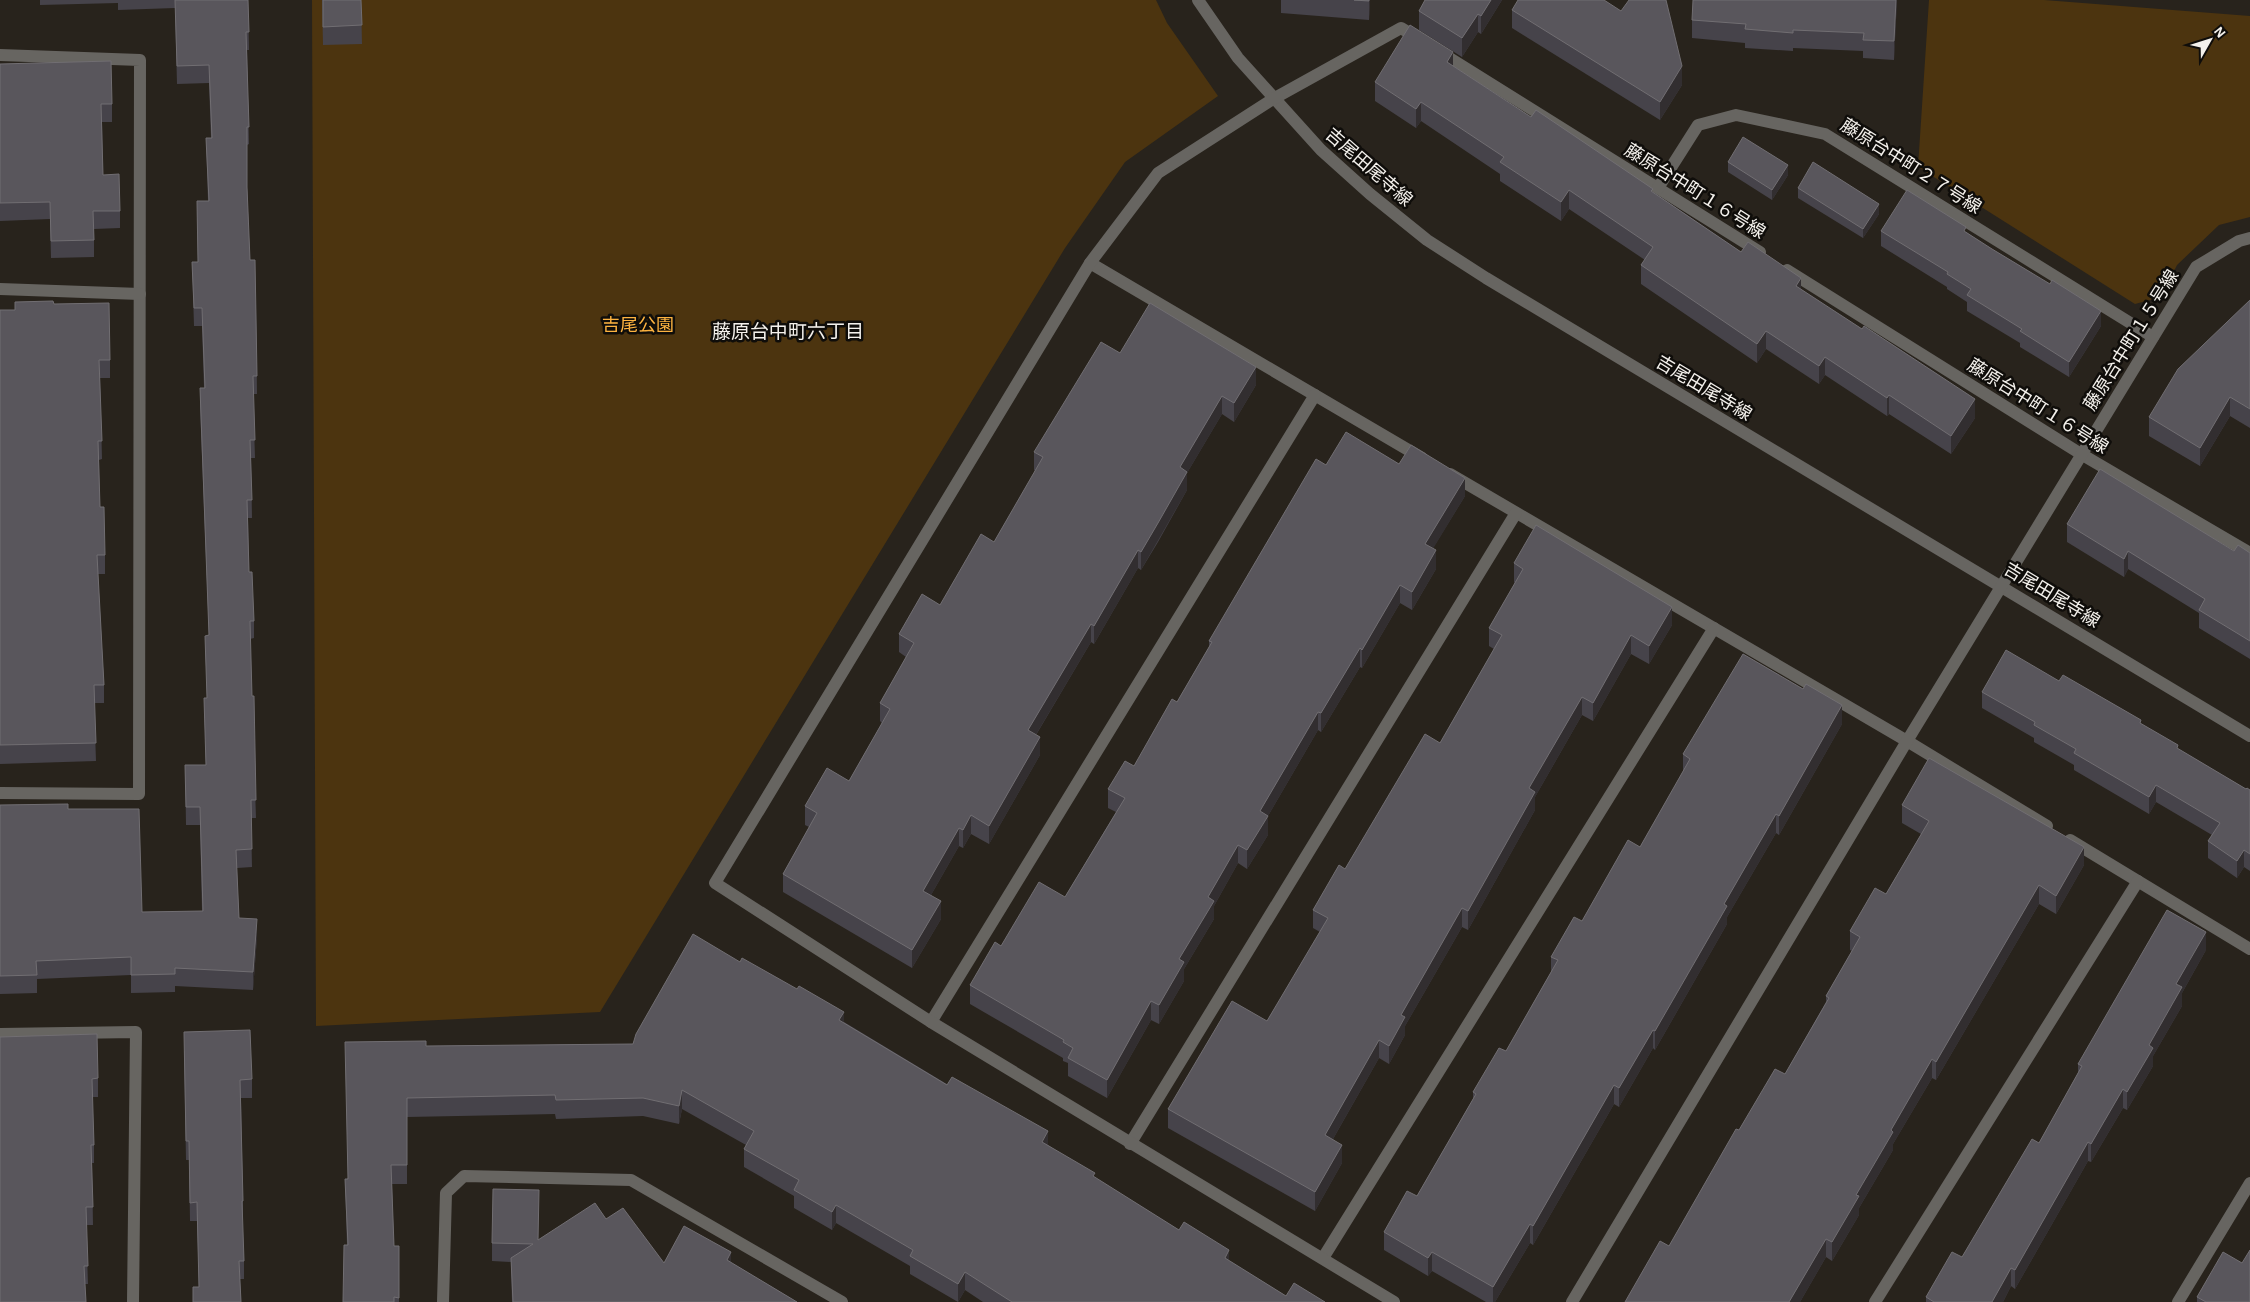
<svg xmlns="http://www.w3.org/2000/svg" width="2250" height="1302" font-family="'Alegreya Sans','Noto Sans JP',sans-serif">
<style>
.green{fill:#4c340f}
.lines{fill:none;stroke-linecap:round;stroke-linejoin:round}
.minor{stroke:#676561;stroke-width:12}
.wall{fill:#46434a}
.shaded-wall{fill:#322e30}
.building{fill:#59565c;stroke:#716e72}
.labels{text-anchor:middle;stroke-width:5;stroke-linejoin:round;paint-order:stroke}
.street-label{font-size:18px;fill:#f4f1ec;stroke:#0f0d0a}
.park-label{font-size:18px;fill:#fdb340;stroke:#0f0d0a}
.neighbourhood-label{font-size:19px;fill:#f4f1ec;stroke:#0f0d0a}
</style>
<rect width="100%" height="100%" fill="#28231c"/>
<!-- green -->
<g class="green">
<polygon points="312,0 1156,0 1167,23 1218,96 1125,162 1065,248 600,1012 316,1026"/>
<polygon points="1929,0 2044,0 2250,16 2250,217 2219,225 2177,265 2161,297 2135,304 1918,167"/>
</g>
<g class="lines">
<!-- minor -->
<g class="minor">
<polyline points="1198,0 1238,58 1321,150 1370,194 1427,240 1486,278 2250,736"/>
<polyline points="1440,52 1760,252"/>
<polyline points="0,55 140,60 139,794 0,793"/>
<polyline points="1658,188 1698,125 1736,115 1825,134 2153,337"/>
<polyline points="1090,263 1422,458"/>
<polyline points="1787,270 2081,454 2250,553"/>
<polyline points="0,289 140,294"/>
<polyline points="1450,474 1907,741 2047,826"/>
<polyline points="2070,840 2250,949"/>
<polyline points="931,1022 1315,395"/>
<polyline points="0,1034 136,1032 133,1302"/>
<polyline points="1130,1144 1516,513"/>
<polyline points="1323,1258 1714,628"/>
<polyline points="443,1302 446,1193 464,1176 631,1180 842,1302"/>
<polyline points="1394,1302 931,1022 715,883 1090,263 1158,173 1273,99 1401,28 1421,40"/>
<polyline points="1572,1302 1907,741 2196,267 2239,241 2250,238"/>
<polyline points="1875,1302 2138,881"/>
<polyline points="2178,1302 2250,1183"/>
</g>
</g>
<!-- wall -->
<g class="wall">
<polygon points="40,0 248,0 249,50 247,50 249,144 247,145 247,187 250,260 256,307 257,394 253,394 255,458 251,458 252,518 248,518 249,572 254,621 254,638 250,639 256,818 251,818 252,867 237,868 239,918 257,937 253,990 175,986 175,992 131,993 131,975 37,979 37,993 0,994 0,805 68,809 142,912 202,911 200,825 186,825 185,765 206,765 204,698 207,698 205,636 209,636 200,406 200,388 204,388 202,326 194,326 192,262 198,262 197,201 208,201 206,138 211,138 209,83 177,84 175,8 118,10 118,3 40,5"/>
<polygon points="322,0 361,0 362,44 323,45"/>
<polygon points="1281,0 1370,0 1369,20 1281,13"/>
<polygon points="1425,0 1502,0 1481,34 1478,32 1462,57 1419,30 1419,11"/>
<polygon points="1897,0 1894,60 1863,58 1863,51 1793,48 1793,51 1745,48 1745,43 1692,38 1692,20"/>
<polygon points="1512,10 1682,85 1660,120 1512,28"/>
<polygon points="0,64 112,104 112,122 102,122 103,175 120,211 120,228 94,229 94,257 51,258 50,219 0,221"/>
<polygon points="1453,66 1531,117 1653,192 1741,252 1801,289 1975,418 1951,454 1889,414 1887,416 1825,375 1819,384 1766,349 1757,363 1641,284 1641,265 1645,260 1569,209 1561,221 1500,181 1500,174 1421,121 1416,128 1375,101 1375,82"/>
<polygon points="1728,162 1788,175 1772,200 1728,172"/>
<polygon points="1798,188 1879,214 1863,238 1798,198"/>
<polygon points="1881,231 1966,232 2101,326 2069,377 2020,347 2020,343 1967,311 1967,302 1947,289 1947,287 1881,246"/>
<polygon points="2250,300 2250,428 2230,416 2200,466 2149,436 2149,417"/>
<polygon points="54,304 110,360 110,378 100,378 102,459 99,460 100,507 105,555 105,574 98,574 104,685 104,703 94,703 96,761 0,764 0,310 15,310"/>
<polygon points="1120,353 1256,385 1234,422 1222,414 1187,473 1187,490 1158,542 1141,570 1138,568 1094,644 1091,642 1036,735 1040,755 989,844 971,834 963,848 959,846 931,895 941,919 912,968 783,892 783,874 809,827 805,825 805,806 849,781 882,723 880,721 880,703 906,657 899,652 899,634 940,605 994,542 1036,471 1034,470 1034,452"/>
<polygon points="1399,464 1465,496 1433,548 1436,569 1412,610 1400,603 1362,668 1360,667 1321,732 1318,730 1268,816 1268,835 1247,869 1238,863 1214,906 1214,919 1184,969 1184,981 1159,1024 1151,1020 1107,1098 1068,1076 1068,1063 1063,1061 1063,1058 970,1004 970,985 1001,946 1065,897 1116,812 1108,808 1108,789 1134,766 1177,702 1209,647 1209,641 1326,465"/>
<polygon points="2067,524 2234,551 2250,553 2250,659 2199,628 2199,613 2128,569 2124,577 2067,542"/>
<polygon points="1514,563 1672,625 1649,664 1631,654 1593,721 1582,715 1535,797 1535,810 1468,930 1462,927 1405,1026 1405,1035 1389,1064 1379,1058 1333,1139 1342,1163 1315,1211 1168,1128 1168,1109 1267,1021 1320,932 1313,928 1313,910 1345,869 1440,743 1494,649 1489,646 1489,628 1515,583 1514,582"/>
<polygon points="2059,681 2141,724 2178,749 2246,789 2250,790 2250,871 2244,867 2237,878 2208,858 2208,841 2212,835 2156,802 2149,814 2074,770 2074,765 2034,742 2034,738 1982,708 1982,692"/>
<polygon points="1842,724 1779,835 1776,833 1727,917 1727,924 1655,1050 1653,1048 1619,1107 1614,1104 1533,1245 1530,1243 1495,1302 1486,1302 1432,1271 1428,1276 1384,1250 1384,1232 1417,1196 1473,1099 1473,1092 1506,1051 1551,972 1551,957 1582,921 1640,847 1683,772 1683,754"/>
<polygon points="1902,805 2084,865 2056,914 2039,904 1936,1080 1932,1078 1893,1144 1893,1150 1859,1208 1859,1215 1832,1261 1826,1257 1800,1302 1625,1302 1669,1246 1739,1130 1785,1074 1826,1002 1826,996 1852,951 1850,950 1850,931 1886,894 1921,834 1902,823"/>
<polygon points="2206,950 2182,993 2182,1006 2153,1056 2153,1066 2127,1110 2123,1108 2091,1162 2088,1161 2015,1289 2011,1286 2003,1302 1926,1302 1926,1297 1962,1257 2039,1143 2078,1073 2078,1064"/>
<polygon points="844,1022 1048,1145 1095,1178 1179,1230 1286,1296 1325,1302 983,1302 965,1290 958,1302 910,1274 910,1266 836,1223 832,1230 794,1208 794,1196 744,1167 744,1149 746,1145 682,1109 679,1124 643,1116 556,1119 555,1114 407,1117 407,1184 392,1184 394,1246 399,1246 399,1302 343,1302 347,1245 345,1179 347,1179 426,1046 633,1044"/>
<polygon points="0,1037 98,1078 98,1097 92,1097 94,1145 94,1163 92,1163 93,1225 86,1225 88,1284 85,1284"/>
<polygon points="184,1051 252,1079 252,1098 241,1098 243,1201 243,1220 242,1220 244,1261 244,1279 240,1279 241,1302 193,1302 193,1287 199,1287 197,1221 190,1221 189,1160 186,1160"/>
<polygon points="606,1219 664,1263 731,1263 797,1302 512,1302 511,1262 492,1261 492,1243 539,1240"/>
<polygon points="2242,1263 2250,1302 2197,1302 2197,1297"/>
</g>
<!-- shaded-wall -->
<g class="shaded-wall">
<polygon points="1369,0 1370,0 1369,20"/>
<polygon points="1491,0 1502,0 1481,34 1481,16"/>
<polygon points="1896,0 1897,0 1894,60 1894,41"/>
<polygon points="1478,14 1478,32 1462,57 1462,38"/>
<polygon points="1453,52 1453,70 1447,62"/>
<polygon points="1682,66 1682,85 1660,120 1660,102"/>
<polygon points="1421,102 1421,121 1416,128 1416,109"/>
<polygon points="1788,165 1788,175 1772,200 1772,190"/>
<polygon points="1569,190 1569,209 1561,221 1561,202"/>
<polygon points="1879,204 1879,214 1863,238 1863,229"/>
<polygon points="1801,278 1801,297 1796,286"/>
<polygon points="2101,311 2101,326 2069,377 2069,362"/>
<polygon points="1766,331 1766,349 1757,363 1757,344"/>
<polygon points="1825,357 1825,375 1819,384 1819,366"/>
<polygon points="1256,367 1256,385 1234,422 1234,403"/>
<polygon points="1889,395 1889,414 1887,416 1887,398"/>
<polygon points="1222,396 1222,414 1187,473 1187,490 1141,570 1141,552 1180,467"/>
<polygon points="2230,397 2230,416 2200,466 2200,448"/>
<polygon points="1975,399 1975,418 1951,454 1951,436"/>
<polygon points="1465,478 1465,496 1425,562 1425,544"/>
<polygon points="1138,550 1138,568 1094,644 1094,626"/>
<polygon points="1436,550 1436,569 1412,610 1412,592"/>
<polygon points="2128,551 2128,569 2124,577 2124,559"/>
<polygon points="1400,585 1400,603 1362,668 1362,650"/>
<polygon points="1672,607 1672,625 1649,664 1649,646"/>
<polygon points="1091,624 1091,642 1028,748 1028,730"/>
<polygon points="1631,635 1631,654 1593,721 1593,703"/>
<polygon points="1360,648 1360,667 1321,732 1321,713"/>
<polygon points="1582,697 1582,715 1535,797 1535,810 1468,930 1468,911 1529,788"/>
<polygon points="1842,705 1842,724 1779,835 1779,816"/>
<polygon points="1318,712 1318,730 1268,816 1268,835 1247,869 1247,850 1260,811"/>
<polygon points="1040,737 1040,755 989,844 989,826"/>
<polygon points="2156,785 2156,802 2149,814 2149,797"/>
<polygon points="1776,814 1776,833 1727,917 1727,924 1655,1050 1655,1031 1724,904"/>
<polygon points="971,815 971,834 963,848 963,830"/>
<polygon points="959,828 959,846 923,909 923,891"/>
<polygon points="1238,845 1238,863 1214,906 1214,919 1184,969 1184,981 1159,1024 1159,1005 1179,959 1208,897"/>
<polygon points="2084,847 2084,865 2056,914 2056,896"/>
<polygon points="2244,850 2244,867 2237,878 2237,861"/>
<polygon points="2039,885 2039,904 1936,1080 1936,1062"/>
<polygon points="941,901 941,919 912,968 912,950"/>
<polygon points="1462,908 1462,927 1405,1026 1405,1035 1389,1064 1389,1046 1401,1015"/>
<polygon points="257,919 257,937 253,990 253,972"/>
<polygon points="2206,932 2206,950 2182,993 2182,1006 2153,1056 2153,1066 2127,1110 2127,1092 2176,984"/>
<polygon points="1151,1001 1151,1020 1107,1098 1107,1080"/>
<polygon points="844,1012 844,1031 839,1020"/>
<polygon points="1653,1030 1653,1048 1619,1107 1619,1088"/>
<polygon points="1379,1040 1379,1058 1325,1153 1325,1135"/>
<polygon points="1932,1059 1932,1078 1893,1144 1893,1150 1859,1208 1859,1215 1832,1261 1832,1242 1856,1195 1891,1130"/>
<polygon points="1614,1085 1614,1104 1533,1245 1533,1226"/>
<polygon points="2123,1089 2123,1108 2091,1162 2091,1144"/>
<polygon points="682,1090 682,1109 679,1124 679,1106"/>
<polygon points="1048,1131 1048,1150 1042,1142"/>
<polygon points="2088,1142 2088,1161 2015,1289 2015,1270"/>
<polygon points="1342,1145 1342,1163 1315,1211 1315,1192"/>
<polygon points="836,1205 836,1223 832,1230 832,1212"/>
<polygon points="1530,1224 1530,1243 1495,1302 1493,1302 1493,1287"/>
<polygon points="1826,1239 1826,1257 1800,1302 1789,1302"/>
<polygon points="1229,1250 1229,1268 1225,1258"/>
<polygon points="731,1252 731,1270 727,1260"/>
<polygon points="1432,1252 1432,1271 1428,1276 1428,1258"/>
<polygon points="2011,1268 2011,1286 2003,1302 1992,1302"/>
<polygon points="965,1272 965,1290 958,1302 958,1284"/>
</g>
<!-- building -->
<g class="building">
<polygon points="175,0 248,0 249,32 246,32 249,127 247,127 247,187 250,260 255,260 257,376 253,376 255,440 250,440 252,500 247,500 249,572 252,572 254,621 250,621 252,696 254,696 256,800 251,800 252,849 236,850 239,918 257,919 253,972 175,968 175,974 131,975 131,957 36,961 37,975 0,976 0,805 68,804 68,809 139,809 142,912 203,911 200,807 186,807 185,765 206,765 204,698 207,698 205,636 209,635 200,388 205,388 202,308 194,308 192,262 198,262 197,201 209,201 206,138 212,138 209,65 177,66"/>
<polygon points="323,0 361,0 362,25 323,27"/>
<polygon points="1354,0 1369,0 1369,1"/>
<polygon points="1425,0 1491,0 1481,16 1478,14 1462,38 1419,11"/>
<polygon points="1518,0 1604,0 1621,11 1629,0 1666,0 1682,66 1660,102 1512,10"/>
<polygon points="1693,0 1896,0 1894,41 1863,40 1864,33 1793,30 1793,33 1745,29 1746,24 1692,20"/>
<polygon points="1410,25 1453,52 1447,62 1531,117 1536,110 1653,189 1651,191 1741,252 1748,242 1801,278 1796,286 1862,329 1864,326 1975,399 1951,436 1889,395 1887,398 1825,357 1819,366 1766,331 1757,344 1641,265 1653,247 1569,190 1561,202 1500,162 1504,157 1421,102 1416,109 1375,82"/>
<polygon points="111,61 112,104 101,104 103,175 119,174 120,211 93,211 94,240 51,241 50,202 0,203 0,64"/>
<polygon points="1743,137 1788,165 1772,190 1728,162"/>
<polygon points="1813,162 1879,204 1863,229 1798,188"/>
<polygon points="1907,190 1966,227 1964,231 1992,249 2050,284 2052,280 2101,311 2069,362 2020,331 2022,329 1967,295 1971,289 1947,274 1948,272 1881,231"/>
<polygon points="2250,300 2250,409 2230,397 2200,448 2149,417 2178,369"/>
<polygon points="53,301 54,304 109,303 110,360 99,360 102,441 98,441 100,507 104,507 105,555 97,555 104,685 94,685 96,743 0,745 0,310 15,310 15,302"/>
<polygon points="1150,303 1256,367 1234,403 1222,396 1180,467 1187,472 1158,523 1141,552 1138,550 1094,626 1091,624 1028,730 1040,737 989,826 971,815 963,830 959,828 923,891 941,901 912,950 783,874 817,813 805,806 827,768 849,781 890,709 880,703 914,643 899,634 922,594 940,605 981,534 994,542 1043,457 1034,452 1101,342 1120,353"/>
<polygon points="1346,432 1399,464 1411,445 1465,478 1425,544 1436,550 1412,592 1400,585 1362,650 1360,648 1321,713 1318,712 1260,811 1268,816 1247,850 1238,845 1208,897 1214,901 1179,959 1184,962 1159,1005 1151,1001 1107,1080 1068,1058 1073,1048 1063,1042 1064,1040 970,985 995,942 1001,946 1039,882 1065,897 1125,798 1108,789 1125,761 1134,766 1172,699 1177,702 1212,642 1209,641 1316,459 1326,465"/>
<polygon points="2100,469 2234,551 2238,545 2250,553 2250,641 2199,610 2205,599 2128,551 2124,559 2067,524"/>
<polygon points="1536,525 1672,607 1649,646 1631,635 1593,703 1582,697 1529,788 1535,792 1468,911 1462,908 1401,1015 1405,1017 1389,1046 1379,1040 1325,1135 1342,1145 1315,1192 1168,1109 1232,1001 1267,1021 1328,918 1313,910 1339,865 1345,869 1425,734 1440,743 1502,635 1489,628 1523,569 1514,563"/>
<polygon points="2006,650 2059,681 2063,675 2141,720 2140,723 2178,745 2177,748 2246,789 2247,788 2250,790 2250,854 2244,850 2237,861 2208,841 2220,823 2156,785 2149,797 2074,753 2076,749 2034,725 2035,722 1982,692"/>
<polygon points="1743,654 1803,689 1806,684 1842,705 1779,816 1776,814 1724,904 1727,906 1655,1031 1653,1030 1619,1088 1614,1085 1533,1226 1530,1224 1493,1287 1432,1252 1428,1258 1384,1232 1407,1191 1417,1196 1476,1094 1473,1092 1499,1048 1506,1051 1558,960 1551,957 1574,917 1582,921 1628,840 1640,847 1690,759 1683,754"/>
<polygon points="1929,758 2084,847 2056,896 2039,885 1936,1062 1932,1059 1891,1130 1893,1132 1856,1195 1859,1196 1832,1242 1826,1239 1789,1302 1625,1302 1660,1241 1669,1246 1736,1129 1739,1130 1775,1069 1785,1074 1829,998 1826,996 1860,937 1850,931 1875,888 1886,894 1929,821 1902,805"/>
<polygon points="2167,910 2206,932 2176,984 2182,987 2149,1045 2153,1048 2127,1092 2123,1089 2091,1144 2088,1142 2015,1270 2011,1268 1992,1302 1934,1302 1926,1297 1952,1252 1962,1257 2032,1139 2039,1143 2082,1066 2078,1064"/>
<polygon points="693,934 740,962 742,958 797,989 799,986 844,1012 839,1020 947,1085 952,1077 1048,1131 1042,1142 1095,1173 1093,1176 1179,1230 1184,1222 1229,1250 1225,1258 1286,1296 1294,1283 1325,1302 1012,1302 965,1272 958,1284 910,1256 913,1250 836,1205 832,1212 794,1190 799,1180 744,1149 754,1131 682,1090 679,1106 643,1098 556,1100 555,1095 407,1098 407,1165 391,1165 394,1246 399,1246 399,1298 394,1297 394,1302 343,1302 344,1245 348,1245 345,1179 348,1179 345,1042 426,1041 426,1046 633,1044 636,1034"/>
<polygon points="250,1030 252,1079 240,1080 243,1201 242,1201 244,1261 239,1261 241,1302 193,1302 193,1287 199,1287 197,1202 190,1203 189,1141 186,1141 184,1032"/>
<polygon points="97,1034 98,1078 92,1079 94,1145 91,1145 93,1207 86,1207 88,1266 84,1266 86,1302 0,1302 0,1037"/>
<polygon points="493,1189 539,1190 538,1240 595,1203 606,1219 623,1208 664,1263 684,1226 731,1252 727,1260 797,1302 513,1302 511,1258 533,1244 492,1243"/>
<polygon points="2250,1250 2250,1302 2206,1302 2197,1297 2223,1252 2242,1263"/>
</g>
<g class="labels">
<!-- street labels -->
<g class="street-label">
<text transform="translate(1911 166) rotate(32)" y="6">藤原台中町２７号線</text>
<text transform="translate(1369 167) rotate(41)" y="6">吉尾田尾寺線</text>
<text transform="translate(1695 191) rotate(32)" y="6">藤原台中町１６号線</text>
<text transform="translate(2131 340) rotate(-58)" y="6">藤原台中町１５号線</text>
<text transform="translate(1704 388) rotate(31)" y="6">吉尾田尾寺線</text>
<text transform="translate(2038 406) rotate(32)" y="6">藤原台中町１６号線</text>
<text transform="translate(2052 595) rotate(31)" y="6">吉尾田尾寺線</text>
</g>
<!-- park labels -->
<g class="park-label">
<text x="638" y="331">吉尾公園</text>
</g>
<!-- neighbourhood labels -->
<g class="neighbourhood-label">
<text x="788" y="338">藤原台中町六丁目</text>
</g>
</g>
<!-- north arrow -->
<g transform="translate(2210 40) rotate(51)" stroke="#0f0d0a" stroke-width="4" paint-order="stroke">
<path d="M0-4L9 19L0 12L-9 19Z" fill="#f4f1ec"/>
<text y="-8" font-size="14" font-weight="bold" text-anchor="middle" fill="#f4f1ec">N</text>
</g>
</svg>
